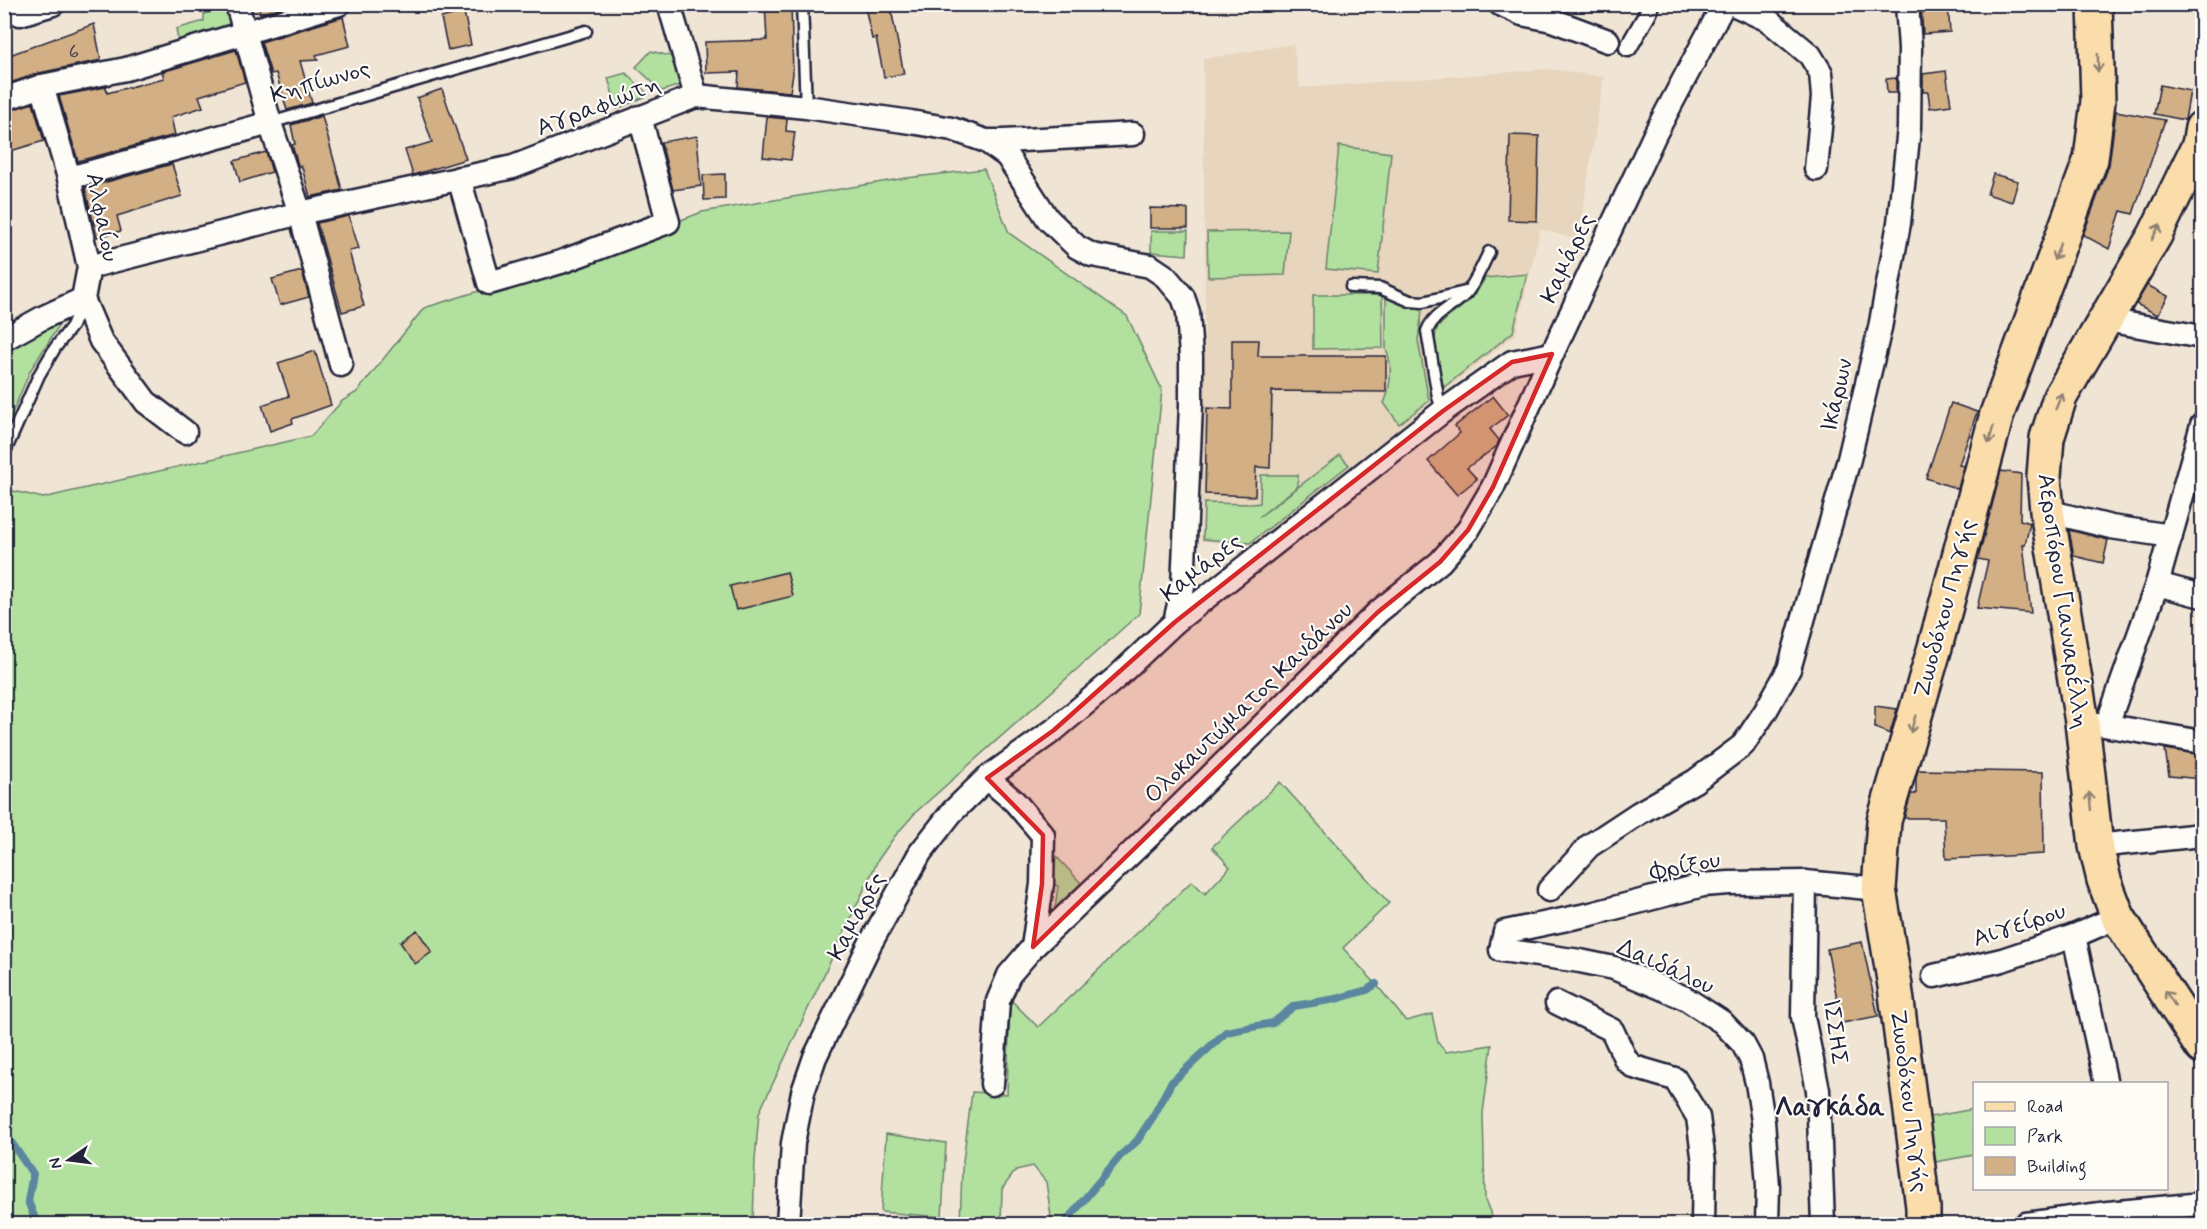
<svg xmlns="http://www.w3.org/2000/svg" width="2207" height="1229" font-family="Mynerve,sans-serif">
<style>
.built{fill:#e7d5bd}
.green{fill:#b2e09f;stroke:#6a816d;stroke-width:1.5}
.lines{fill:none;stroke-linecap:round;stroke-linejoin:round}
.stream{stroke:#5a869f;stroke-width:8}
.building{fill:#d2af85;stroke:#22223b;stroke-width:1.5}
.service-casing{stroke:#22223b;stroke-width:15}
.pedestrian-casing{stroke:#22223b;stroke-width:21}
.minor-casing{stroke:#22223b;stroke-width:27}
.primary-casing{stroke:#22223b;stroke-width:38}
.service{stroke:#fdfcf7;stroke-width:10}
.pedestrian{stroke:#fdfcf7;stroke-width:16}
.minor{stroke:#fdfcf7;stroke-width:22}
.primary{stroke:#faddab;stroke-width:33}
.oneway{stroke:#8e8073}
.marked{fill:#d62828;fill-opacity:0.2;stroke:#d62828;stroke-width:4.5;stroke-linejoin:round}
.labels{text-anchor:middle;stroke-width:4.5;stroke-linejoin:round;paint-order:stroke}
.number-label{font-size:21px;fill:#4e454e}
.street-label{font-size:24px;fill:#22223b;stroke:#fdfcf7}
.neighbourhood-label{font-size:26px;font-weight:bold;fill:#22223b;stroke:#fdfcf7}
</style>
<rect width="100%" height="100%" fill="#f0e5d5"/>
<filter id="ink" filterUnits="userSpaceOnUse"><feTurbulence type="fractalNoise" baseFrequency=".0167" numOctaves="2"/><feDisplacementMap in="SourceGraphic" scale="12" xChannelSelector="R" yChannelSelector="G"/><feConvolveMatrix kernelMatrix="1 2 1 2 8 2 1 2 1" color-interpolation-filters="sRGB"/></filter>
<g filter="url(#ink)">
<!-- built -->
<polygon class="built" points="1293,44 1300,88 1549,69 1604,77 1578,240 1540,229 1516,334 1438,397 1251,545 1201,541 1205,301 1203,59"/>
<!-- green -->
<g class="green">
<polygon points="227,8 232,29 179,45 176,29 204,21 204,14"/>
<polygon points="651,51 674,57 680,85 662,91 636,67"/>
<polygon points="626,73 649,95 617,109 608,78"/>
<polygon points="1339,146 1391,153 1378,274 1326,269"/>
<polygon points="984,169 1009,233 1127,316 1162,390 1139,614 916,812 895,836 878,860 759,1113 755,1160 753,1224 5,1224 5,489 43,498 311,436 342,401 357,392 424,308 563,265 702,212 906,178"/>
<polygon points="1151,231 1188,231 1187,255 1151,252"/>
<polygon points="1289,231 1285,275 1208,277 1207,232"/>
<path d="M1527,274L1513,332L1443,388C1440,371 1432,349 1436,332C1438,321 1467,306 1475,294C1479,289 1482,283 1485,278Z"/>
<polygon points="1313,295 1382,295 1383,348 1313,349"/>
<path d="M1386,296L1422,311L1418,340L1429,401L1399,424L1384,403C1391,388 1393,364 1386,349Z"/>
<polygon points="55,321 58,323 58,327 30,371 5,430 5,346"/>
<polygon points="1340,455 1349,465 1250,543 1203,539 1204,503 1253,504 1260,503 1261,475 1298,475 1298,486 1259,517"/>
<polygon points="1280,782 1389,903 1343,948 1376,984 1406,1021 1432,1014 1438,1043 1446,1052 1492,1045 1483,1113 1485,1200 1495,1224 1052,1224 1046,1182 1033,1166 1016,1170 1002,1189 1001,1224 960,1224 962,1169 972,1092 1007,1094 1010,999 1038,1027 1192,881 1205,894 1230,867 1212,847"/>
<polygon points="1055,855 1081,883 1055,908 1058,886 1053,884"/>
<polygon points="1974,1109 1974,1155 1924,1164 1919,1119"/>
<polygon points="886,1134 946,1143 942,1217 881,1212"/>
</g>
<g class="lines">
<!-- stream -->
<g class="stream">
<polyline points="4,1132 33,1174 28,1201 37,1224"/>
<polyline points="1064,1224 1120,1156 1137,1141 1154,1115 1171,1083 1226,1032 1273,1023 1294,1006 1336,999 1367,990 1376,984"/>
</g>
</g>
<!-- building -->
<g class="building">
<polygon points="258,4 291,4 260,14"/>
<polygon points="765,4 791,4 793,74 790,92 738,87 739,72 706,73 705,42 767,40"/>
<polygon points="879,4 890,4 904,74 884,77 876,38 872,39 865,7"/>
<polygon points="1921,4 1948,4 1950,32 1923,34"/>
<polygon points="464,12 471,45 448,50 441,18"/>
<polygon points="343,17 350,46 316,55 318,60 300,61 312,103 287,110 276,73 271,74 261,42"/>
<polygon points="94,24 101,60 39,73 4,85 4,57"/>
<polygon points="236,50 245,82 199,96 203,107 171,117 175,135 78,161 59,96 106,87 107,93 164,78 162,72"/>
<polygon points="1946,71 1951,105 1930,108 1928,92 1923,92 1923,74"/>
<polygon points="1896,78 1896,93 1887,93 1886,79"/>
<polygon points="2160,85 2190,91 2185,120 2154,114"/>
<polygon points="442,89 466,159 413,175 405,150 432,142 417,98"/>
<polygon points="33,103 44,141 4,153 4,112"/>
<polygon points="2116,111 2165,120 2133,214 2121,211 2109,249 2083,235 2109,165"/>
<polygon points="322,116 342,190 310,197 302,167 298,165 292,145 295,144 291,125"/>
<polygon points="767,117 787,119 786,131 795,132 791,160 763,157"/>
<polygon points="1510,135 1539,136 1537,221 1508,220"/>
<polygon points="697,136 701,186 673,190 661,142"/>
<polygon points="266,152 272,172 240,182 234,161"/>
<polygon points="172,164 182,196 117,216 121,231 97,237 85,188"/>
<polygon points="725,174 725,199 704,200 703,175"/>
<polygon points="1993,174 2018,181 2012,202 1987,194"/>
<polygon points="1150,208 1188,209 1188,228 1150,228"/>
<polygon points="349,216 359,249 349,251 364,306 342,312 317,223"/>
<polygon points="302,271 309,297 280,305 272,279"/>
<polygon points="2147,285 2168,296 2158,315 2136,304"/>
<polygon points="1232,340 1259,340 1258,356 1386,356 1386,392 1272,391 1270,468 1256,467 1255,496 1205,494 1207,408 1232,409"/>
<polygon points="315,351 331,405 292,419 293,423 270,431 262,405 289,396 278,363"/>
<polygon points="1493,396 1508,415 1490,429 1499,440 1497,446 1467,468 1477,479 1457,495 1428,461 1460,433 1455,426"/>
<polygon points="1951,403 1977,412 1959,465 1964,466 1958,489 1926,478"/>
<polygon points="2001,471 2021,474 2020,520 2030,523 2025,545 2023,544 2031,613 1977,608 1988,561 1978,559"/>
<polygon points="2069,530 2108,540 2103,563 2074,556"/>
<polygon points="787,572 793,596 736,610 730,586"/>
<polygon points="1875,706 1897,709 1890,734 1875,728"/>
<polygon points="2165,749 2202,755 2202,779 2169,776"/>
<polygon points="1918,770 2043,772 2044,854 1946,859 1944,818 1904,818 1911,794 1916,794 1916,778"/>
<polygon points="417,930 432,952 415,964 400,942"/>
<polygon points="1862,942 1878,1016 1842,1023 1827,949"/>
</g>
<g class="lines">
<defs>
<g id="service">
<polyline points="802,4 806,107"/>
<polyline points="270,123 586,31"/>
<polyline points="1351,287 1380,288 1410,301 1423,302 1465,292"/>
<path d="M1443,411L1438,397L1427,331C1435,311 1456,307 1468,291C1477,279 1483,265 1489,252"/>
<polyline points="4,454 39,375 55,348 72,326 82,302"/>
</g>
<polyline id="pedestrian" points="1628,48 1648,13 1650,4"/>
<g id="minor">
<polyline points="237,4 270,123 300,213 341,365"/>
<polyline points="669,4 696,96"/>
<polyline points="1500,4 1522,14 1552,20 1608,41"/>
<polyline points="1733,4 1768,20 1810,55 1821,73 1823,97 1816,169"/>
<polyline points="20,14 53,4"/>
<polyline points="42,86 69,178 89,267 83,299 101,341 146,402 185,432"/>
<polyline points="4,99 42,86 126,69 339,4"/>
<polyline points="986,141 1007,156 1048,219 1077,247 1092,255 1150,266 1165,276 1183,297 1188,312 1191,357 1191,405 1183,587 1175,622"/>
<polyline points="69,178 270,123"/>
<polyline points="459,178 489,283 561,262 668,222 640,117"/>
<polyline points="89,267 300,213 513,167 696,96 806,107 911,122 952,129 986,141 1004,141 1133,134"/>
<polyline points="2106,320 2202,337"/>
<polyline points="4,339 44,317 83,299"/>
<polyline points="2047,511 2111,527 2171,536"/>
<polyline points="2157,584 2202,596"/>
<polyline points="2092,723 2202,742"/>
<polyline points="2107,725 2157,584 2202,425"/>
<polyline points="987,778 1015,802 1043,835 1042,884 1033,947"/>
<polyline points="2096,846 2202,835"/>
<polyline points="1805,882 1803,1017 1818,1090 1823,1224"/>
<polyline points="1549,890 1589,846 1639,813 1695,781 1743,745 1765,712 1789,669 1849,459 1880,328 1899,223 1909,128 1910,48 1907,4"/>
<polyline points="2074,936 2106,1084"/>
<polyline points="1934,976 2002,960 2074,936 2118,917"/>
<polyline points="1557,1003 1612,1030 1626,1060 1634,1067 1675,1079 1698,1117 1704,1163 1703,1224"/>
<polyline points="992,1084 998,1001 1009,975 1033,947 1169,817 1378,612 1440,562 1468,530 1493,487 1552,354 1655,134 1724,4"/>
<polyline points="788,1224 793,1143 803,1092 815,1057 870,944 920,853 952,812 987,778 1054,730 1117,677 1175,622 1443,411 1512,362 1552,354"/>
<polyline points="1767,1224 1768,1186 1763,1121 1757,1083 1751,1059 1743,1044 1722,1022 1685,998 1614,968 1580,961 1501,950 1505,932 1591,914 1703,885 1729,883 1805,882 1879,889"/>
<polyline points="2026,1224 2108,1213 2202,1204"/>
</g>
<g id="primary">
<polyline points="2202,128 2199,145 2155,235 2060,397 2047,438 2044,476 2047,511 2082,722 2096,846 2104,880 2118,917 2130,936 2202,1047"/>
<polyline points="1923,1224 1923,1207 1895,986 1879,889 1884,821 1935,647 1997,414 2091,159 2098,101 2095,4"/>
</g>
</defs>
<!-- service casing -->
<use href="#service" class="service-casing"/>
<!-- pedestrian casing -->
<use href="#pedestrian" class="pedestrian-casing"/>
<!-- minor casing -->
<use href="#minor" class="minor-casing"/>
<!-- primary casing -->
<use href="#primary" class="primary-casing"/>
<!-- service -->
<use href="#service" class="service"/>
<!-- pedestrian -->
<use href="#pedestrian" class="pedestrian"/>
<!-- minor -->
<use href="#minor" class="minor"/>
<!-- primary -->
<use href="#primary" class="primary"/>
</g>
<!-- one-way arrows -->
<defs><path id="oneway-shaft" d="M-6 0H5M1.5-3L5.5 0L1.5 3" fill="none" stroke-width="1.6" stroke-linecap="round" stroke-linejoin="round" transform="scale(1.5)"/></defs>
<g class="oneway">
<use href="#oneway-shaft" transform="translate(2098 63) rotate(89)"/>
<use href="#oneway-shaft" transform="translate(2156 232) rotate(-63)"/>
<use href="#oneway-shaft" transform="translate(2057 252) rotate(110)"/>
<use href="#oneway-shaft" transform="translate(2059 401) rotate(-67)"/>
<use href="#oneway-shaft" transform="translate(1991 435) rotate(105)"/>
<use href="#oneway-shaft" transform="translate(1913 724) rotate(106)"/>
<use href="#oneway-shaft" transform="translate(2090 801) rotate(-96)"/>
<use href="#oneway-shaft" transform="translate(2170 998) rotate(-123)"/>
</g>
</g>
<!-- marked area -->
<path class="marked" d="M1552,354L1493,487L1468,530L1440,562L1378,612L1033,947L1042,884L1043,835L987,778L1054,730L1175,622L1443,411L1512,362Z"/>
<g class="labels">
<!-- number labels -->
<g class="number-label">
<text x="74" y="58">6</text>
</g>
<!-- street labels -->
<g class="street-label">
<text transform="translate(320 81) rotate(-16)" y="8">Κηπίωνος</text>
<text transform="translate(598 105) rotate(-21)" y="8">Αγραφιώτη</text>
<text transform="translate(103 217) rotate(79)" y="8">Αλφαίου</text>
<text transform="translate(1567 258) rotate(-65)" y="8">Καμάρες</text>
<text transform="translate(1836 395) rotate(-77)" y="8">Ικάρων</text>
<text transform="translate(1201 567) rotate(-38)" y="8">Καμάρες</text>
<text transform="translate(2064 601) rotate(82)" y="8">Αεροπόρου Γιανναρέλλη</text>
<text transform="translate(1944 608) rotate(-75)" y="8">Ζωοδόχου Πηγής</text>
<text transform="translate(1248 702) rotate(-44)" y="8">Ολοκαυτώματος Κανδάνου</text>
<text transform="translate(1685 865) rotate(-11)" y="8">Φρίξου</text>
<text transform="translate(856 916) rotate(-62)" y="8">Καμάρες</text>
<text transform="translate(2019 924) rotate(-18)" y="8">Αιγείρου</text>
<text transform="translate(1666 966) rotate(24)" y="8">Δαιδάλου</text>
<text transform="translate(1836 1032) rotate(82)" y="8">ΙΣΣΗΣ</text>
<text transform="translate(1910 1101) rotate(83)" y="8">Ζωοδόχου Πηγής</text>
</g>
<!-- neighbourhood labels -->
<g class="neighbourhood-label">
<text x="1830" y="1115">Λαγκάδα</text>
</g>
</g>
<!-- margin -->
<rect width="2207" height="1229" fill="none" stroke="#fdfcf7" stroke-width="24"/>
<rect x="12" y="12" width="2183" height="1205" fill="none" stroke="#22223b" stroke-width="2" filter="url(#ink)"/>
<!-- legend -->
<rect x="1973" y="1082" width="195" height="108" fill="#fdfcf7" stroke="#a5a5ac" stroke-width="1.5"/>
<rect x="1985" y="1102" width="30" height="9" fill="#faddab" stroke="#a5a5ac" stroke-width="1.5"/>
<text x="2027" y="1112" font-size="18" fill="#22223b">Road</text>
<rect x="1985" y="1127" width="30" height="18" fill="#b2e09f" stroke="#a5a5ac" stroke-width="1.5"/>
<text x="2027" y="1142" font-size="18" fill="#22223b">Park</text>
<rect x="1985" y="1157" width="30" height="18" fill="#d2af85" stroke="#a5a5ac" stroke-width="1.5"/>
<text x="2027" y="1172" font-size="18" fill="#22223b">Building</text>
<!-- north arrow -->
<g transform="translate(69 1160) rotate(256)" stroke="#fdfcf7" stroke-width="4.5" paint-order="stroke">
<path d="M0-4.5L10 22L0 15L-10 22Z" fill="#22223b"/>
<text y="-9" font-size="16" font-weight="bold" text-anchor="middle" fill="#22223b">N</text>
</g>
</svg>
